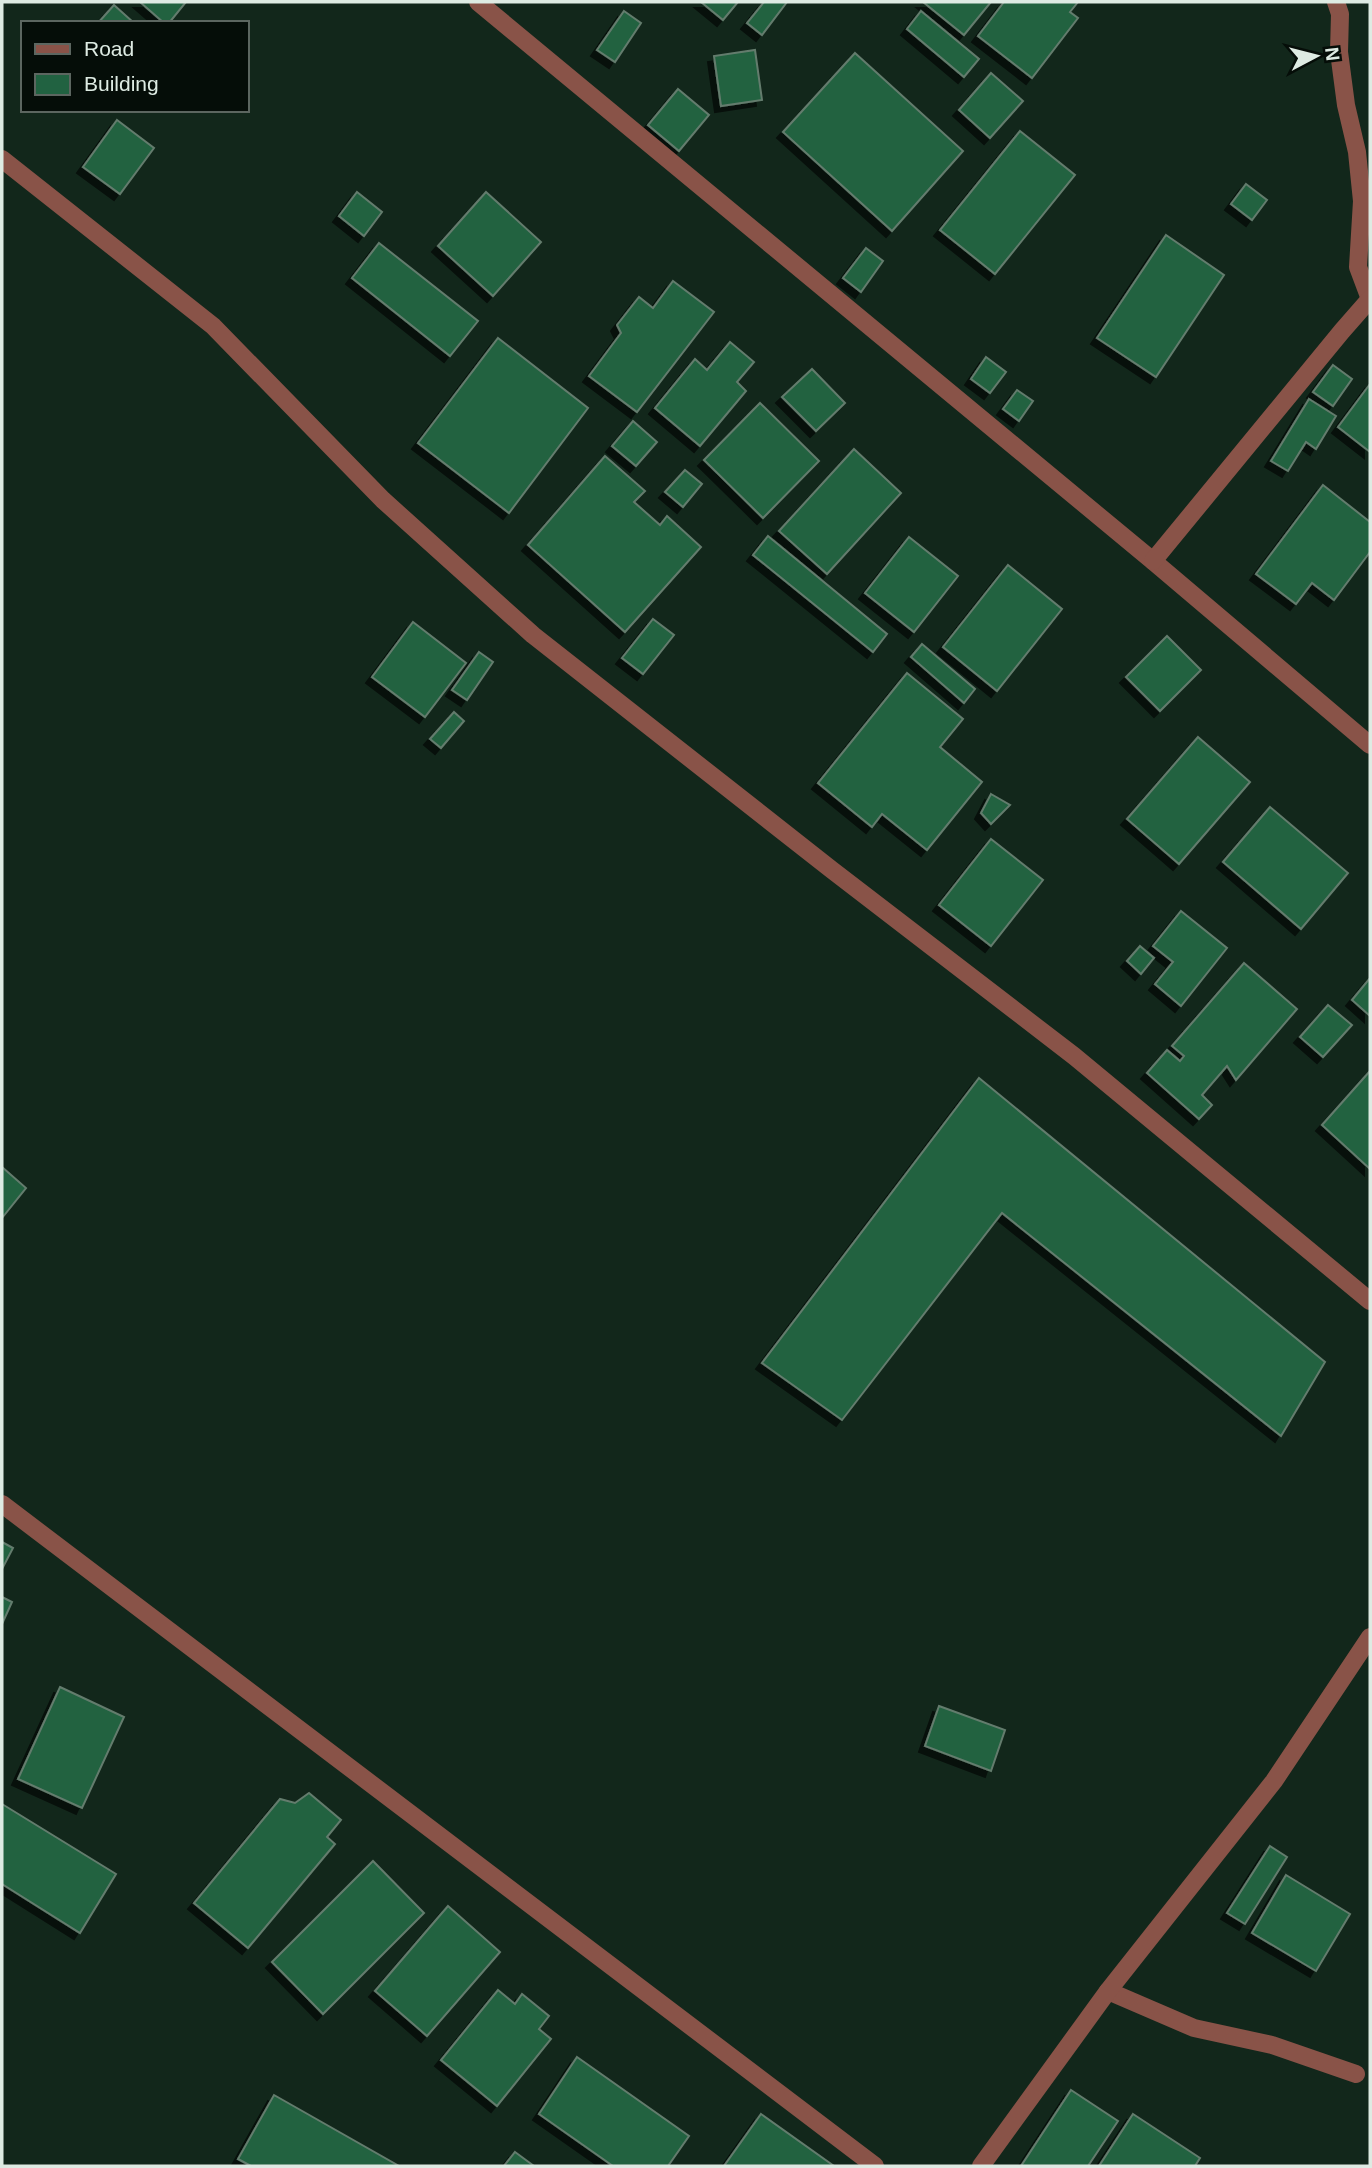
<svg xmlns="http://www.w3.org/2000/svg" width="1372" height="2168" font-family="Arial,sans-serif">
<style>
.building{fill:#216241;stroke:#647c6d;stroke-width:2;filter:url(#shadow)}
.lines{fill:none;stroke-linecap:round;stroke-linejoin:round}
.minor{stroke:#895348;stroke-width:18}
</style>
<defs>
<filter id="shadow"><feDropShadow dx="-6" dy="6" stdDeviation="0" flood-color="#0009"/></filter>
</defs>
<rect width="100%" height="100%" fill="#12271b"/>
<!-- building -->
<g class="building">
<polygon points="140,2 186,2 169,23 164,23"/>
<polygon points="701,2 738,2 723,20"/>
<polygon points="764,2 787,2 762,35 747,23"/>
<polygon points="923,2 991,2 964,35"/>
<polygon points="1004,2 1078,2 1070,12 1078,18 1032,78 978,36"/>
<polygon points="114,5 134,23 98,23"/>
<polygon points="624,11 641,23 615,62 597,50"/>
<polygon points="921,11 979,59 964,77 907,29"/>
<polygon points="755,50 762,100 721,106 714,56"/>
<polygon points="855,53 963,151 892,231 783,132"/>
<polygon points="991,73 1023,101 990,138 959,110"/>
<polygon points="678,89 709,115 679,151 648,125"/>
<polygon points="117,120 154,148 120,194 83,167"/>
<polygon points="1020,131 1075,175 995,274 940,230"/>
<polygon points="1246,184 1267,200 1252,220 1231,204"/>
<polygon points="357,192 382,212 364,236 339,216"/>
<polygon points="486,192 541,242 493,296 438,246"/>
<polygon points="1166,235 1224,275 1156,377 1097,338"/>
<polygon points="379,243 478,321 450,356 352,278"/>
<polygon points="866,248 883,261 861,292 843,278"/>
<polygon points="673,281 714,312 637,412 589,376 621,333 617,325 639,297 653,308"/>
<polygon points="498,338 588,408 509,513 418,443"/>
<polygon points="730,342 754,362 737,382 746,391 700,446 655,408 695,359 707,370"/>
<polygon points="986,357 1006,372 990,393 971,379"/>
<polygon points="1333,365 1352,379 1333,406 1313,392"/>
<polygon points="812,369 845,403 816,431 782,397"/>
<polygon points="1370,384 1370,452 1338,427"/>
<polygon points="1017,390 1033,401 1019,421 1003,409"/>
<polygon points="1309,399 1336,416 1316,449 1306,442 1288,471 1271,461"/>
<polygon points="760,403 819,461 763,518 704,460"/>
<polygon points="633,421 657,442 636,466 612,446"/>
<polygon points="854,449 901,493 827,574 779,531"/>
<polygon points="605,456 645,491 634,502 660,525 667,516 701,547 625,632 528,545"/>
<polygon points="685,470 702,484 683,507 665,492"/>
<polygon points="1323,485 1370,522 1370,552 1334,600 1312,583 1296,604 1256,574"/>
<polygon points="768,536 887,634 873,652 753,555"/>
<polygon points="909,537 958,576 914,632 865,593"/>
<polygon points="1008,565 1062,609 997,691 943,647"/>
<polygon points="653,619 674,635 643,674 622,658"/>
<polygon points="413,622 466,663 425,717 372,677"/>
<polygon points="1167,636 1201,670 1160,711 1126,677"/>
<polygon points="922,644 975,689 964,703 911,657"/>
<polygon points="479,652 493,662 467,700 452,690"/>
<polygon points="907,673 963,719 940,747 982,782 927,850 882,814 872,827 818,783"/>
<polygon points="454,712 464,721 441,748 430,739"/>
<polygon points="1198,737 1250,782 1179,864 1127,819"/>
<polygon points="991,794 1010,805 991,824 981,813"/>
<polygon points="1270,807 1348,873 1301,929 1223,862"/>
<polygon points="991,839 1043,880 991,946 939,905"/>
<polygon points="1181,911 1227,948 1181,1006 1155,984 1173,962 1153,946"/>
<polygon points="1140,946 1154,958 1141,974 1127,961"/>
<polygon points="1244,963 1297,1009 1236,1080 1227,1066 1202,1095 1212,1105 1199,1119 1147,1073 1167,1050 1180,1061 1184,1056 1172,1046"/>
<polygon points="1370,978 1370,1016 1352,1000"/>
<polygon points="1328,1005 1352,1025 1323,1057 1300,1037"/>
<polygon points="1370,1071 1370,1169 1322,1125"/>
<polygon points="979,1078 1325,1362 1281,1436 1002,1213 842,1420 762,1363"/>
<polygon points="2,1167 26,1188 2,1218"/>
<polygon points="2,1542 13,1548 2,1569"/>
<polygon points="2,1597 12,1602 2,1624"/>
<polygon points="60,1687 124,1717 82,1808 18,1779"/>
<polygon points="939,1706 1005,1730 991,1771 925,1746"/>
<polygon points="309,1793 341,1820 327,1837 335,1844 248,1948 194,1903 280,1799 295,1803"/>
<polygon points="2,1804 116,1874 80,1933 2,1884"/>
<polygon points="1270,1846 1287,1857 1245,1924 1227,1913"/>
<polygon points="373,1861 424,1913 323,2014 272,1962"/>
<polygon points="1286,1875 1350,1914 1316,1971 1252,1933"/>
<polygon points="448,1906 500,1952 427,2036 375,1991"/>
<polygon points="498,1990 515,2004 522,1994 549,2016 539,2029 551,2039 497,2106 441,2060"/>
<polygon points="577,2057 689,2136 668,2166 613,2166 539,2114"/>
<polygon points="1071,2090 1118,2121 1088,2166 1021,2166"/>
<polygon points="274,2095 399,2166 251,2166 238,2159"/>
<polygon points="761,2114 834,2166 724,2166"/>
<polygon points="1133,2114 1200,2158 1195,2166 1099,2166"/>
<polygon points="515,2152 534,2166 504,2166"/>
</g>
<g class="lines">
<!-- minor -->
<g class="minor">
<polyline points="478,2 1153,561 1370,745"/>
<polyline points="1336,2 1340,14 1339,52 1346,105 1357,152 1362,201 1358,267 1370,299"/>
<polyline points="2,159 213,326 383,500 533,635 832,870 1074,1056 1370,1301"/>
<polyline points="1153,561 1342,331 1370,299"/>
<polyline points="2,1504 875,2166"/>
<polyline points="1108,1991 1194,2028 1272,2045 1356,2074"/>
<polyline points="981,2166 1108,1991 1274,1781 1370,1637"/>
</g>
</g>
<!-- border -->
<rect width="1372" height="2168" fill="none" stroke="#deebe3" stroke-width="7"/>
<!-- legend -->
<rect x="21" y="21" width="228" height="91" fill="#050d08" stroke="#5c6660" stroke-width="2"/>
<rect x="35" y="44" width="35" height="10" fill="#895348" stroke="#5c6660" stroke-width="2"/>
<text x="84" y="56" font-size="21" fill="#deebe3">Road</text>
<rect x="35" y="74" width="35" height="21" fill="#216241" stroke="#5c6660" stroke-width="2"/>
<text x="84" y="91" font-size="21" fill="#deebe3">Building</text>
<!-- north arrow -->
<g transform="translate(1316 56) rotate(83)" stroke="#050d08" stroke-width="5" paint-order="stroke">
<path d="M0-5L12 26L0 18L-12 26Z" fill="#deebe3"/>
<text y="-10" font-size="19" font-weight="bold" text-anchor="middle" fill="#deebe3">N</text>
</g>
</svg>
